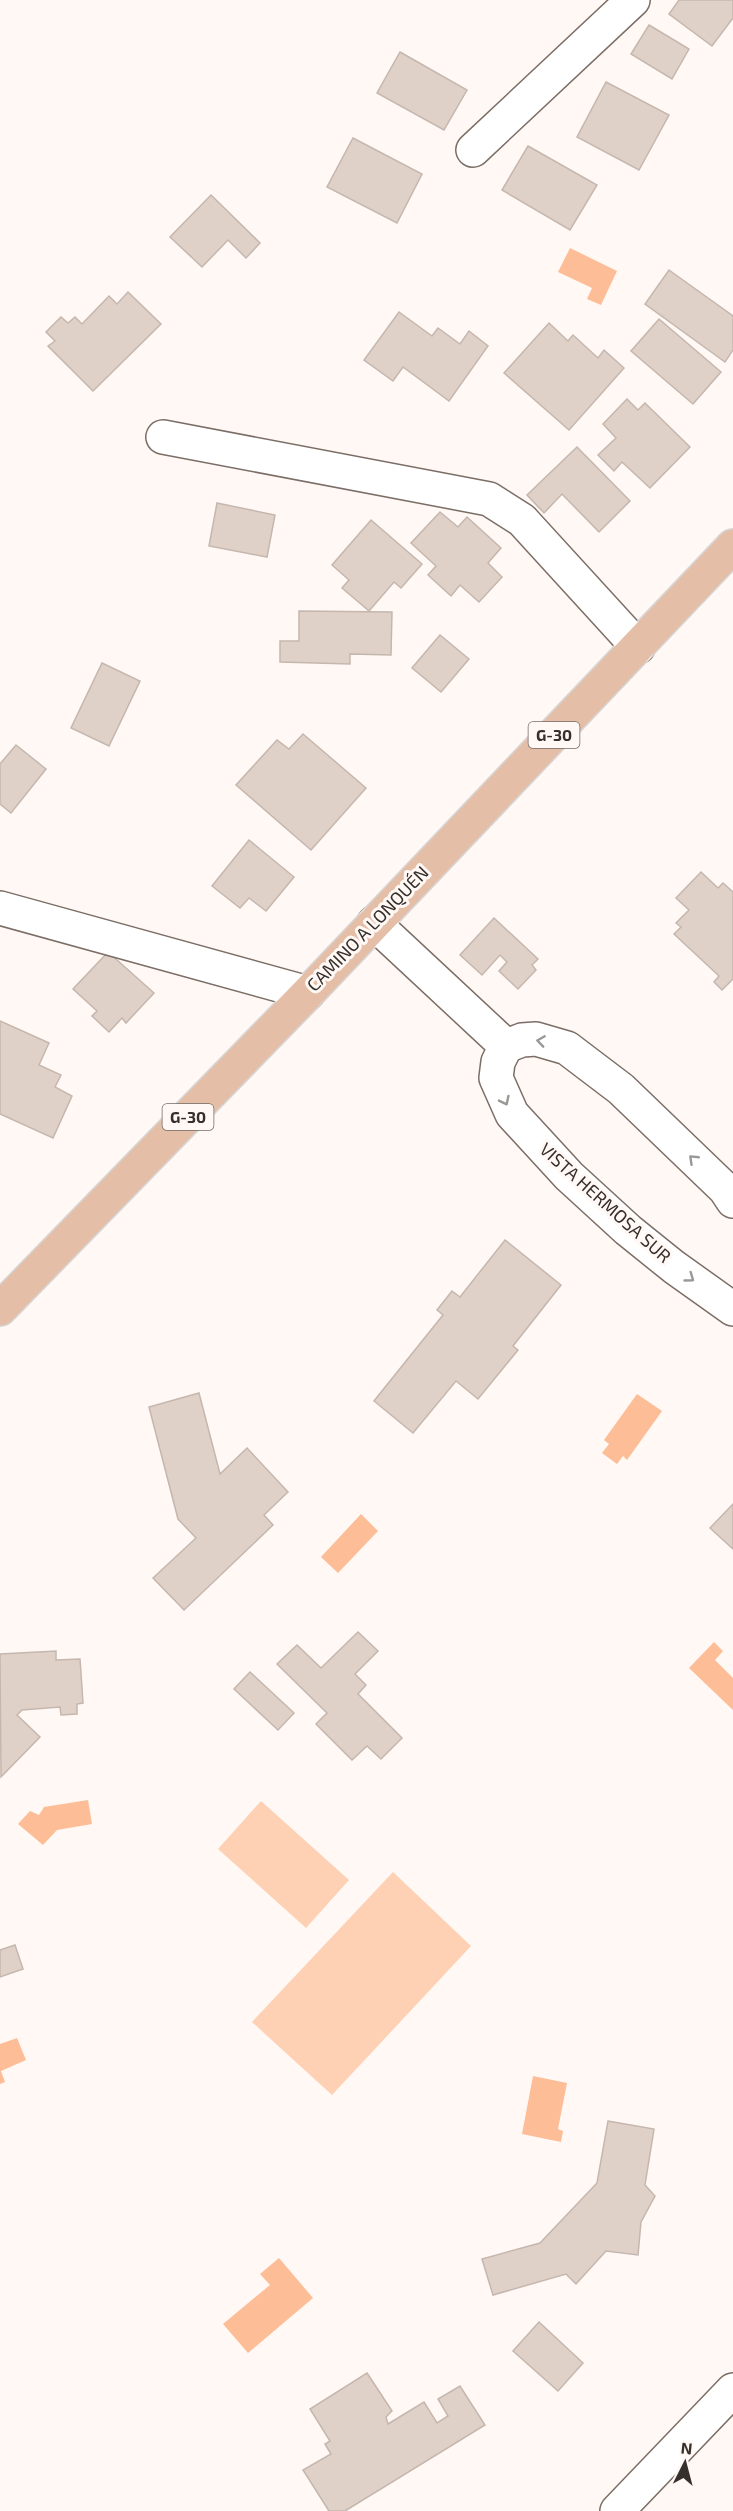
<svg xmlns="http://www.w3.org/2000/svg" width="733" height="2511" font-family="'Exo 2',sans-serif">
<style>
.green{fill:#fed0b4}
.water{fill:#fdbd96}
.building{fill:#e0d1c8;stroke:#c5b7ae;stroke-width:1.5}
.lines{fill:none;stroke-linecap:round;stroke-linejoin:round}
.minor-casing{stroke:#7b6e66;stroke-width:36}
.primary-casing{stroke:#d7d6d5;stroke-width:36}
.minor{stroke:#fff;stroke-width:33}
.primary{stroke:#e4bea7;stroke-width:33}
.oneway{stroke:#9a9896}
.labels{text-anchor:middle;stroke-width:6;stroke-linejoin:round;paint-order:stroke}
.shield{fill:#fff8f5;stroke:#726c68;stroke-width:1.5}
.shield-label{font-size:16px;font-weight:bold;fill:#36302c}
.street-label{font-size:18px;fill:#36302c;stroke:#fff8f5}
</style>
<rect width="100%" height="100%" fill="#fff8f5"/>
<!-- green -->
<g class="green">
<polygon points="261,1801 349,1880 306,1928 218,1849"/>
<polygon points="393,1872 471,1946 332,2095 252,2022"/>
</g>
<!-- water -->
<g class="water">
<polygon points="570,248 617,271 601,305 587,299 592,288 558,272"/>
<polygon points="637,1394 662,1411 627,1460 623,1456 617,1464 602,1453 609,1444 604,1440"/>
<polygon points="361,1514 378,1531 338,1573 321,1557"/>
<polygon points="714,1642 723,1651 715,1660 733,1678 733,1710 689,1668"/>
<polygon points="88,1800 92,1824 57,1830 43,1845 18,1824 30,1811 39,1815 44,1807"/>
<polygon points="17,2038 26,2060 1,2071 5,2082 0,2084 0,2044"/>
<polygon points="533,2076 567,2083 558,2129 563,2131 561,2142 522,2134"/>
<polygon points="279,2258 313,2298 248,2353 223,2324 270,2285 260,2274"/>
</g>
<!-- building -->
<g class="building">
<polygon points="679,0 733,0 733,18 712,46 669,14"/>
<polygon points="649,25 689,49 672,79 631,54"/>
<polygon points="400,52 467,90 444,130 377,93"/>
<polygon points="606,82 669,115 639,170 577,137"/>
<polygon points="353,138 422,174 397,223 327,187"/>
<polygon points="528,146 597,185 570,230 502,190"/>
<polygon points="211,195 260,243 246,258 228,240 202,267 170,237"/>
<polygon points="669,270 733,316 733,350 725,362 645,304"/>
<polygon points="128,292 161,324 93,391 48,346 55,341 46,332 61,317 68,323 75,317 82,324 109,296 117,304"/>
<polygon points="399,312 432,336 438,328 460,344 469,331 488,346 449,401 403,367 393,381 364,360"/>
<polygon points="659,319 721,372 693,404 631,351"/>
<polygon points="549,323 568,341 573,335 598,358 604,350 624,368 569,430 504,373"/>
<polygon points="627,399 638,410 645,403 690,447 650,488 622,462 614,471 598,455 616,438 603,424"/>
<polygon points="577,447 630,501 599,532 562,494 544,513 527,495"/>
<polygon points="217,503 275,515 267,557 209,546"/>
<polygon points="440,512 458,527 467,517 501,548 488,563 502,577 479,602 460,585 451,596 428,575 436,566 411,543"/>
<polygon points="371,520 422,564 401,588 394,582 369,611 342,588 349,580 332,565"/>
<polygon points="299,611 392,612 391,655 350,654 350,664 280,662 280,641 299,641"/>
<polygon points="440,635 469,659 441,692 412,668"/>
<polygon points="102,663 140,681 109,746 71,728"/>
<polygon points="303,734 366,788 311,850 236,785 277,740 289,749"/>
<polygon points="16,745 46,769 11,813 0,804 0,764"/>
<polygon points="249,840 294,877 266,911 249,898 240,908 212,886"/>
<polygon points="701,872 718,888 723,883 733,892 733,979 722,990 714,982 719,976 674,934 681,927 676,923 689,910 676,898"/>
<polygon points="494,918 538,959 532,965 536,970 518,989 499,971 507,962 500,955 482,975 460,955"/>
<polygon points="108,952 154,993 126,1023 122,1018 109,1032 92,1016 97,1011 73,989"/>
<polygon points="0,1021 49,1043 39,1065 61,1075 55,1087 72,1096 53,1138 0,1114"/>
<polygon points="505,1240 561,1285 513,1346 518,1350 478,1399 456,1381 413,1433 374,1401 443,1315 437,1310 452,1291 460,1297"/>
<polygon points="199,1393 220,1474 247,1448 288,1492 264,1515 273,1525 184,1610 153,1578 196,1538 178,1519 149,1407"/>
<polygon points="733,1504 733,1549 710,1528"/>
<polygon points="358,1632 378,1651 355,1674 366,1685 358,1694 402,1738 381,1759 367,1746 352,1760 316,1724 327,1713 277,1664 297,1645 321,1668"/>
<polygon points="56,1651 56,1660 80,1659 83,1703 77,1704 77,1714 61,1715 60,1707 22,1710 17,1715 40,1737 1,1777 0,1654"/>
<polygon points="250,1672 294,1713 278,1730 234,1689"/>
<polygon points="15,1945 23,1969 0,1977 0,1950"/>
<polygon points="608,2121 654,2129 645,2185 655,2196 641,2222 638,2255 606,2251 576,2284 566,2274 493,2295 482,2259 540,2243 597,2183"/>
<polygon points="539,2322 583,2363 558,2391 513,2351"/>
<polygon points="367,2373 392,2411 386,2417 388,2424 424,2402 437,2423 448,2416 438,2399 460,2386 485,2425 345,2511 329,2511 303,2470 331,2454 325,2444 330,2441 310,2409"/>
</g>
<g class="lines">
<defs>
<g id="minor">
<polyline points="473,150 633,0"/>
<polyline points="163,437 489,499 522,520 638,647"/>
<polyline points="0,908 308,993"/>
<polyline points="374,923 506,1046"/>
<polyline points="506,1046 498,1062 496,1078 512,1114 569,1176 628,1230 674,1267 733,1309"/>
<polyline points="506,1046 522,1040 536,1039 567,1048 621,1089 725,1189 733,1201"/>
<polyline points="617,2511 733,2390"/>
</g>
<polyline id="primary" points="0,1309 308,993 733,546"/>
</defs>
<!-- minor casing -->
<use href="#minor" class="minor-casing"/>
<!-- primary casing -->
<use href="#primary" class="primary-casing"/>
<!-- minor -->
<use href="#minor" class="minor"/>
<!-- primary -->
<use href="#primary" class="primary"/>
</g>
<!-- one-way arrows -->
<defs><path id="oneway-chevron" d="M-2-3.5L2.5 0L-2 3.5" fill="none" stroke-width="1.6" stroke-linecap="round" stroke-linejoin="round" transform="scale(1.5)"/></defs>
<g class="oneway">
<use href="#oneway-chevron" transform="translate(541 1041) rotate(-172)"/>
<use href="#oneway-chevron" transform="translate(505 1101) rotate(64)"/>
<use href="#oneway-chevron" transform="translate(693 1159) rotate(-136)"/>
<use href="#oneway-chevron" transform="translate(690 1278) rotate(36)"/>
</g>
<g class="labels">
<!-- shield labels -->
<g class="shield">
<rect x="528.5" y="722" width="51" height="26" rx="4.5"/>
<rect x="162.5" y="1104" width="51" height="26" rx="4.5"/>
</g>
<g class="shield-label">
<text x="554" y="741">G-30</text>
<text x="188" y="1123">G-30</text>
</g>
<!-- street labels -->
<g class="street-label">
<text transform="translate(368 929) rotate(-46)" y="6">CAMINO A LONQUÉN</text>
<text transform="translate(605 1203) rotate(42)" y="6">VISTA HERMOSA SUR</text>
</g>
</g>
<!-- north arrow -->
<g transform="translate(685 2463) rotate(6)" stroke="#fff8f5" stroke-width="4.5" paint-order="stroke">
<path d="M0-4.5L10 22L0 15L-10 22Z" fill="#36302c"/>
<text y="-9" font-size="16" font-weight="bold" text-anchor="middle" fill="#36302c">N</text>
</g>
</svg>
